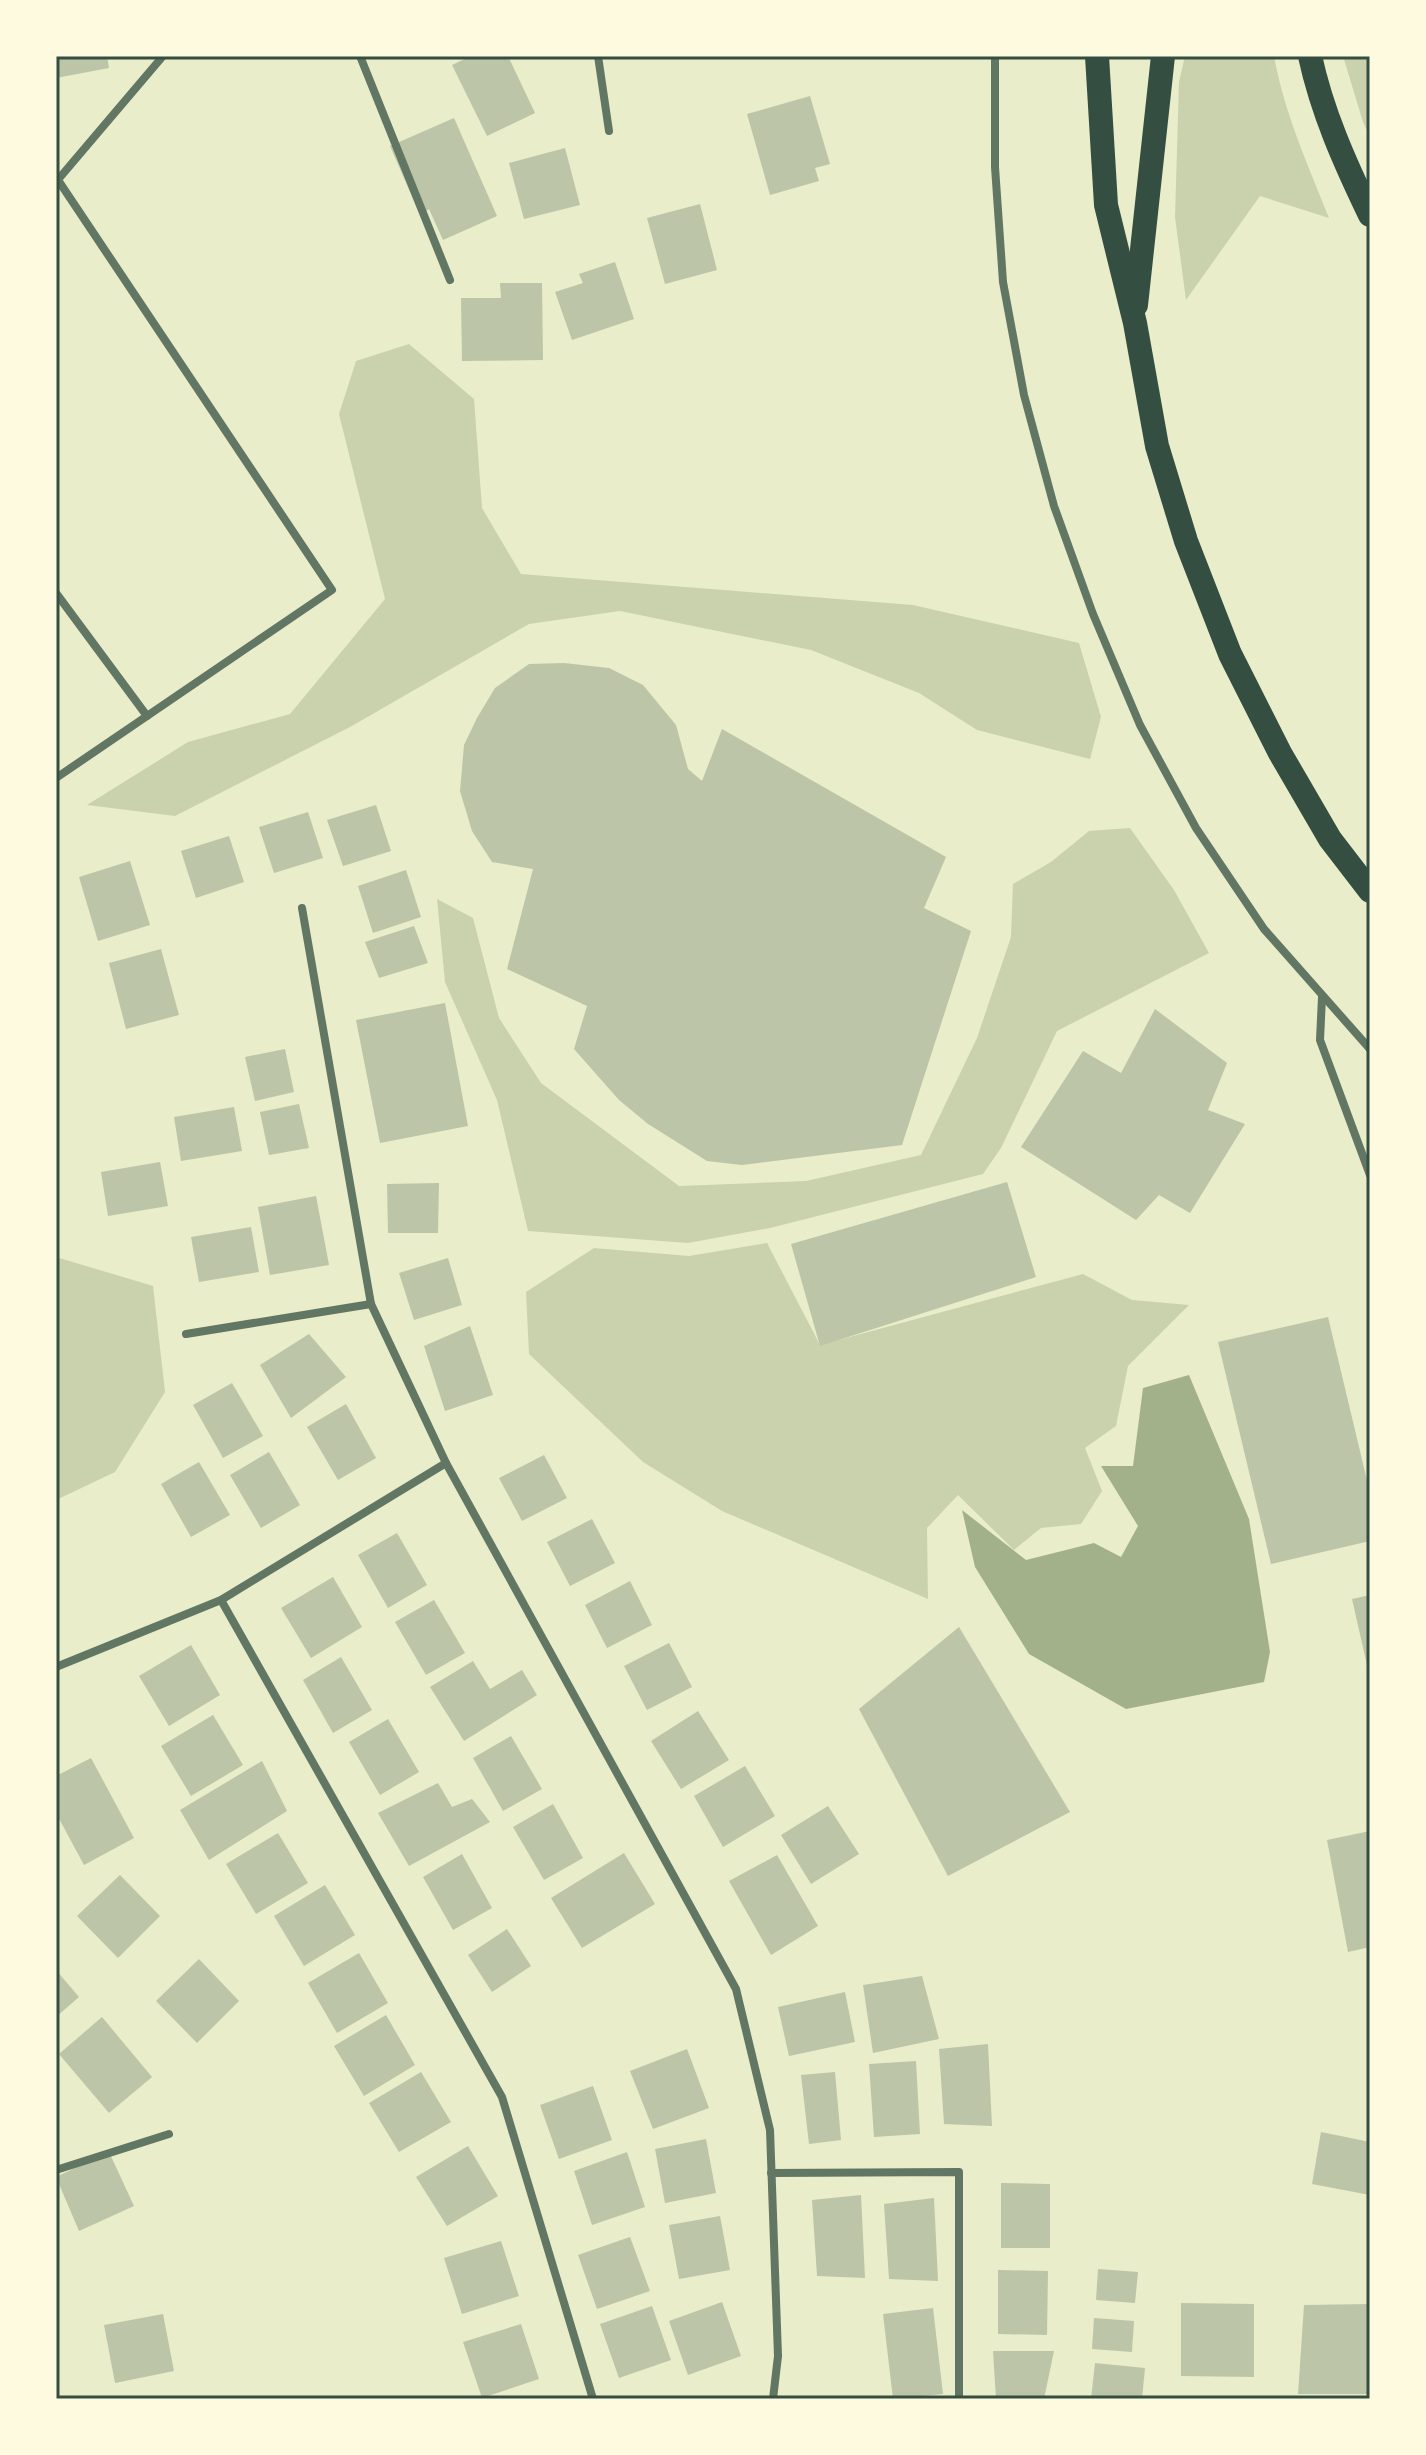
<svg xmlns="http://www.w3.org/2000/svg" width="1426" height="2455" font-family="'Exo 2',sans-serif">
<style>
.green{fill:#cad2ad}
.water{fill:#a3b18a}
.building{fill:#bcc5a7}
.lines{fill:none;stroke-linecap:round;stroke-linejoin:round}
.minor{stroke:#617663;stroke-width:8}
.motorway{stroke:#344e41;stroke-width:24}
.neatline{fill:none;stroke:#344e41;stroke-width:3}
</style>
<rect width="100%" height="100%" fill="#e9edc9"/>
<!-- green -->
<g class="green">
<path d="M1185,56H1274C1284,112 1308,165 1329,218L1260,196L1186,300L1175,217L1179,82Z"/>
<polygon points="1343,56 1370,56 1370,137 1363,122"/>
<polygon points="409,344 474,399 482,508 521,574 913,605 1079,643 1101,717 1090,759 977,730 919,693 811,650 620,611 529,624 350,727 175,816 87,805 188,742 290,714 385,599 339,414 356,361"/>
<polygon points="1130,828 1174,890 1209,953 1057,1031 1001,1148 983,1174 770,1228 688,1243 528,1231 497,1100 445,982 437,899 473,918 499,1018 541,1083 679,1186 806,1181 921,1155 977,1038 1011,937 1013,884 1051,862 1089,831"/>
<polygon points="767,1243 820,1345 1083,1274 1132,1300 1189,1305 1128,1366 1116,1426 1085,1448 1102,1491 1081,1524 1041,1528 1014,1550 958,1495 927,1528 928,1599 722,1511 643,1462 529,1354 526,1292 594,1248 689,1256"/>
<polygon points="56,1257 153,1286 165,1392 115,1472 56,1500"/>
</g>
<!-- water -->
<polygon class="water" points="1189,1375 1249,1519 1270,1652 1264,1682 1126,1709 1029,1654 975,1567 962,1510 1026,1560 1094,1543 1121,1557 1138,1526 1101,1466 1133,1466 1143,1388"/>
<!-- building -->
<g class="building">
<polygon points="56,56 107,56 109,68 56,78"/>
<polygon points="471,56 508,56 535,113 487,136 452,65"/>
<polygon points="810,96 830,164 815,168 819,181 770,195 747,114"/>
<polygon points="454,118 497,216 443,240 429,209 420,215 390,146"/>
<polygon points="565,148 580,205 524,219 509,163"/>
<polygon points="700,204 717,270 665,284 647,218"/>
<polygon points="615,262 634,319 572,340 555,292 583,283 579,274"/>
<polygon points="500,283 542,283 543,360 462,361 461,298 501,298"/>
<polygon points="564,663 609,668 643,685 676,725 688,769 702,781 722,729 946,857 924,908 971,931 902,1145 742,1165 707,1161 648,1124 619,1100 574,1049 587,1006 507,969 533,869 492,862 472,831 460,791 464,745 477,718 495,688 529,664"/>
<polygon points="376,805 391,851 343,866 327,820"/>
<polygon points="308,812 323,858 274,873 259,827"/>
<polygon points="229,836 244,882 196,898 181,851"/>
<polygon points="130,861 150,925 98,941 79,877"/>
<polygon points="406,870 421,917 373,933 358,886"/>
<polygon points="414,926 428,963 379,978 365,942"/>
<polygon points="161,949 179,1015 126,1029 109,963"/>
<polygon points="445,1003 468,1126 380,1143 356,1020"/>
<polygon points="1155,1009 1227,1063 1208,1110 1245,1124 1190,1213 1159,1195 1136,1220 1021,1147 1083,1051 1121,1073"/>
<polygon points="285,1049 294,1092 255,1101 245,1057"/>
<polygon points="299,1104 309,1148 269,1155 260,1112"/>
<polygon points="234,1107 242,1151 181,1161 174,1117"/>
<polygon points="160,1162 168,1206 108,1216 101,1172"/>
<polygon points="1007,1182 1036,1277 820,1346 791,1244"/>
<polygon points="439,1183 438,1233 388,1233 387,1184"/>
<polygon points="316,1196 329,1265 270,1275 258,1207"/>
<polygon points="251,1227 259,1272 199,1282 191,1237"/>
<polygon points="448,1258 462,1305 414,1320 399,1273"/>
<polygon points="1328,1317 1370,1493 1370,1541 1271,1564 1218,1342"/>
<polygon points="470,1326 493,1395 445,1411 424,1346"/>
<polygon points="309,1334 346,1377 291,1418 260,1365"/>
<polygon points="232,1383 263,1436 223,1458 193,1405"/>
<polygon points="346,1404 376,1458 338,1480 307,1427"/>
<polygon points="269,1452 300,1505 261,1528 230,1475"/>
<polygon points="544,1455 567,1498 522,1521 499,1478"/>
<polygon points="199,1462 230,1515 191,1537 161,1484"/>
<polygon points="592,1519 615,1563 570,1586 547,1542"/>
<polygon points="397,1533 427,1585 388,1608 358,1555"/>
<polygon points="333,1577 362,1627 311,1658 281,1608"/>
<polygon points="630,1581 652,1625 607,1648 585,1605"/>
<polygon points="1370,1595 1370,1674 1369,1674 1352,1599"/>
<polygon points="434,1600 465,1653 426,1675 395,1622"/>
<polygon points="959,1627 1070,1812 948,1876 859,1709"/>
<polygon points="669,1643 692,1687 647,1710 624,1666"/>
<polygon points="191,1645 220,1695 169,1726 139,1676"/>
<polygon points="341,1657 372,1710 333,1733 303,1680"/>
<polygon points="473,1661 490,1689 522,1670 537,1695 464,1741 430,1687"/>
<polygon points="698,1711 729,1760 681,1789 651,1741"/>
<polygon points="213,1715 243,1765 191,1796 161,1746"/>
<polygon points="388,1719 419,1772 380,1795 349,1742"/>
<polygon points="511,1736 542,1789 503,1811 473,1758"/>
<polygon points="91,1758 134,1838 84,1865 56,1813 56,1776"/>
<polygon points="262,1761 287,1811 209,1860 180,1810"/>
<polygon points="745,1766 775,1816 723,1847 694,1796"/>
<polygon points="438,1783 452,1807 472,1799 490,1822 409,1866 378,1813"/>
<polygon points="553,1804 583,1858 544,1880 513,1827"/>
<polygon points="828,1806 859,1854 811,1884 781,1835"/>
<polygon points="1370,1831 1370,1947 1348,1952 1327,1840"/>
<polygon points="278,1833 308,1883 256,1914 226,1864"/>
<polygon points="624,1853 655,1904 582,1948 551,1898"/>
<polygon points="462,1854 492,1908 453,1930 423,1877"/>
<polygon points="777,1855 818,1926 771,1955 729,1881"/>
<polygon points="120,1875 160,1916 118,1958 77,1916"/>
<polygon points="325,1885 355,1935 304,1966 274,1916"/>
<polygon points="507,1929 531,1966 492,1992 468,1955"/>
<polygon points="359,1953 388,2003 337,2033 308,1983"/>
<polygon points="199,1959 239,2001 197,2043 156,2001"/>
<polygon points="56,1970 79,1997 56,2017"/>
<polygon points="922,1976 939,2039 873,2053 863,1985"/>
<polygon points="845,1992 855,2042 789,2056 778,2007"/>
<polygon points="386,2015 415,2065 364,2096 334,2046"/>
<polygon points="102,2017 152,2077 109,2113 59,2054"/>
<polygon points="988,2044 992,2126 944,2124 939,2049"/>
<polygon points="687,2049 709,2108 653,2129 630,2071"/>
<polygon points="916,2061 920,2134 874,2137 869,2064"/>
<polygon points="421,2072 451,2122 399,2152 369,2103"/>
<polygon points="835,2072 841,2140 809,2144 801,2075"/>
<polygon points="593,2086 612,2140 559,2159 540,2105"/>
<polygon points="1321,2132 1370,2142 1370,2195 1312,2184"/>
<polygon points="706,2139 716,2193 665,2203 655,2149"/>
<polygon points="468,2146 498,2196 447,2226 416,2177"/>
<polygon points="109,2152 134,2206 79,2231 56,2177"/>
<polygon points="627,2152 645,2207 592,2225 574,2171"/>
<polygon points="1001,2183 1050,2184 1050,2248 1001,2248"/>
<polygon points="861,2195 865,2278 817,2276 812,2200"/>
<polygon points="934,2198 938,2281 889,2279 884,2204"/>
<polygon points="720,2216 730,2270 679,2279 669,2225"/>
<polygon points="630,2237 650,2291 597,2309 578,2255"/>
<polygon points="501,2241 519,2296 462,2314 444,2258"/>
<polygon points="1098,2269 1138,2272 1135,2303 1096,2300"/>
<polygon points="998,2270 1048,2271 1047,2335 998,2334"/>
<polygon points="722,2302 741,2356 688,2375 669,2321"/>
<polygon points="1181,2303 1254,2304 1254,2377 1181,2376"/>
<polygon points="1370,2304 1370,2394 1298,2394 1304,2305"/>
<polygon points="652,2306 671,2360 619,2378 600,2324"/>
<polygon points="933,2308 943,2394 893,2399 883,2314"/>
<polygon points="163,2314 174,2371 115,2383 104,2325"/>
<polygon points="1094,2318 1134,2321 1132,2352 1092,2349"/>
<polygon points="521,2324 539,2379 482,2398 463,2342"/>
<polygon points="993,2351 1054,2351 1044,2399 996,2399"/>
<polygon points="1095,2363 1145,2368 1142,2399 1091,2399"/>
</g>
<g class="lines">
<!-- minor -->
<g class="minor">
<polyline points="360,56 450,280"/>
<polyline points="598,56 609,131"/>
<polyline points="995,56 995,167 1003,282 1024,395 1054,506 1093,614 1140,725 1196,828 1264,929 1370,1049"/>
<polyline points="56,182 163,56"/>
<polyline points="56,593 147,716"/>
<polyline points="56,778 332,590 58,180"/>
<polyline points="302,908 371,1304 446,1463"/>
<polyline points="1322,997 1320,1040 1370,1175"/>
<polyline points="186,1334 371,1304"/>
<polyline points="221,1600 502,2097 593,2399"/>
<polyline points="56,1667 221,1600 446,1463 736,1989 770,2130 778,2356 773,2399"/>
<polyline points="56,2170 169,2134"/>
<polyline points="771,2173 959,2172 959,2399"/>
</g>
<!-- motorway -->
<g class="motorway">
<polyline points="1097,56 1106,205 1135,323 1157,446 1186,541 1230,654 1280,753 1330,839 1370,891"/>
<path d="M1310,56C1322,112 1345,163 1370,215"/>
<polyline points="1136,305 1163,56"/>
</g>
</g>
<!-- border -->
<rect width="1426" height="2455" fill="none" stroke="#fefae0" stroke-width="116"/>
<rect x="58" y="58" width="1310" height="2339" class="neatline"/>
</svg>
